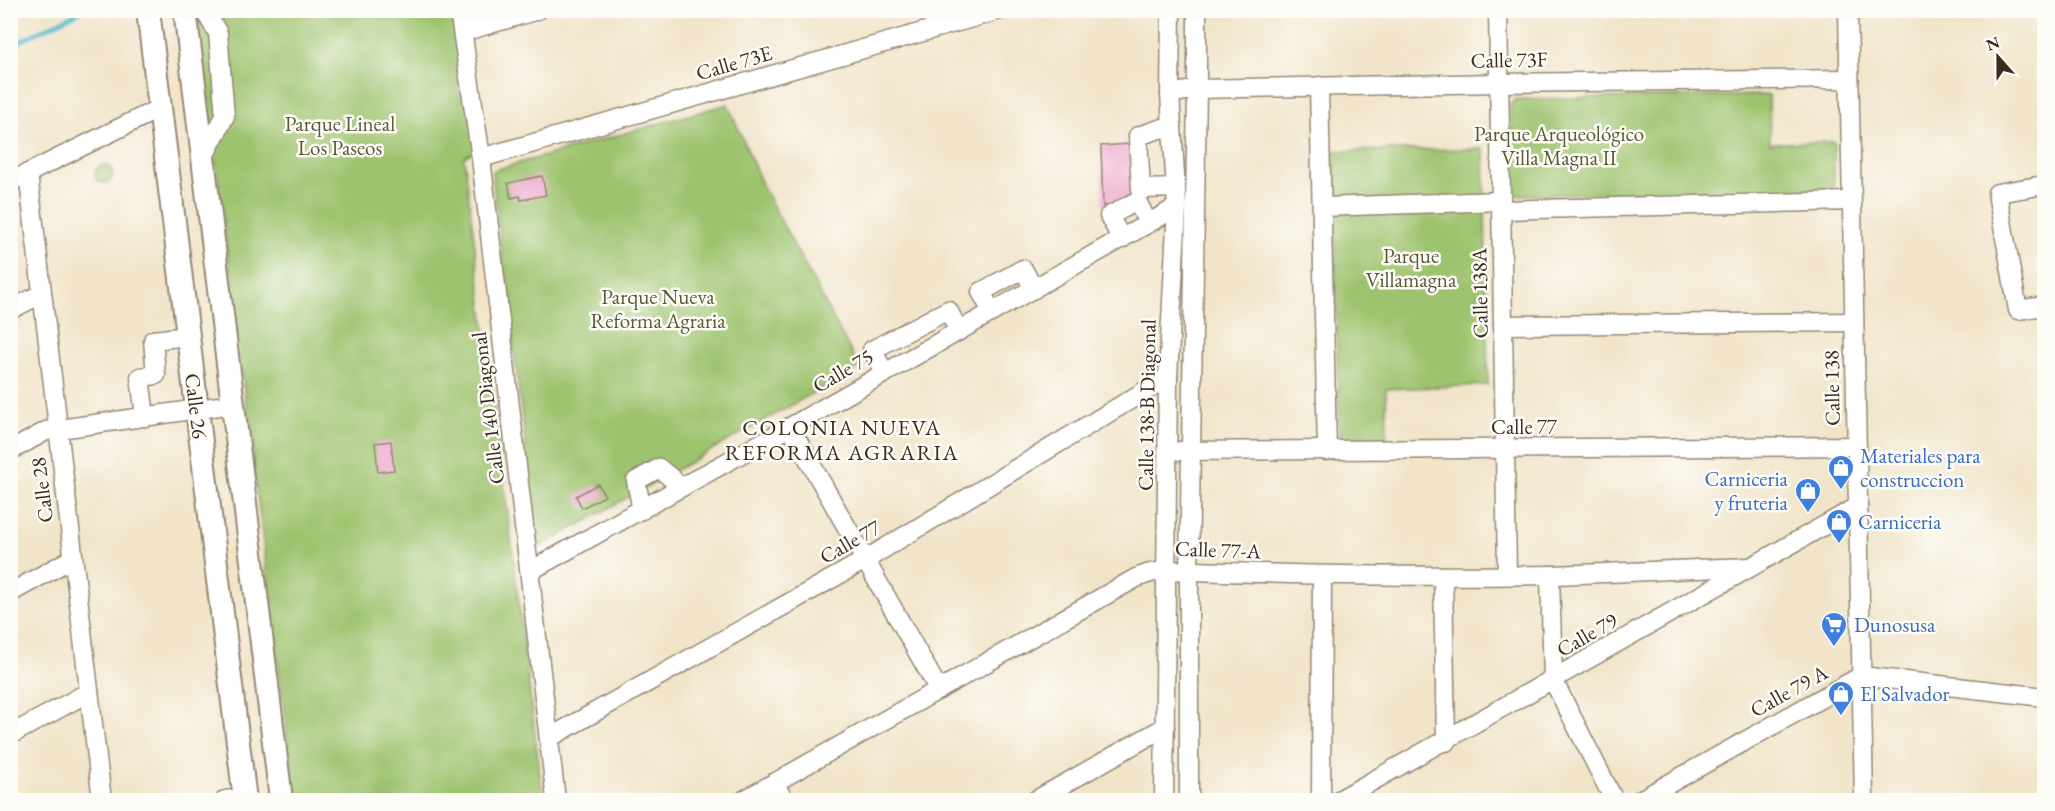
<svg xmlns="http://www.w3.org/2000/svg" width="2055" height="811" font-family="'EB Garamond',serif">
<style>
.green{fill:#9ec36e;stroke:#6c7646;stroke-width:1.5}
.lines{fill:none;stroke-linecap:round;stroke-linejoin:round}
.stream{stroke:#4cb7c9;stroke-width:4.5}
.building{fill:#eea6cc}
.minor-casing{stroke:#968774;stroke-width:21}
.major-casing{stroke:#968774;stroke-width:26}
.minor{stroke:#fff;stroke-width:18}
.major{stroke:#fff;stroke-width:22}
.labels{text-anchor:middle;stroke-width:5;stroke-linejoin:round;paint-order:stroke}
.street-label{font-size:21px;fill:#3b2a1e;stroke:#fdfcf7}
.park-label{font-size:21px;fill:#595836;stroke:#fdfcf7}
.shop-label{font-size:21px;fill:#366cbe;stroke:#fdfcf7;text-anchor:start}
.neighbourhood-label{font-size:22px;letter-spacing:1.5px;fill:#3b2a1e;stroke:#fdfcf7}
</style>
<rect width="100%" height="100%" fill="#fdfcf7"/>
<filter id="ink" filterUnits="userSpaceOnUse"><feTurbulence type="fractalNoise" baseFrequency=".0167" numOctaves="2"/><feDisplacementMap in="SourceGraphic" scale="12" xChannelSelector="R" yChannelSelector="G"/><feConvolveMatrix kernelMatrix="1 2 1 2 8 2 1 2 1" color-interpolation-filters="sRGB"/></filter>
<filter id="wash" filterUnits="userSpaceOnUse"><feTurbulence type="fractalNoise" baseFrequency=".008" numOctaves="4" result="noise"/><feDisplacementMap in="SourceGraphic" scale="24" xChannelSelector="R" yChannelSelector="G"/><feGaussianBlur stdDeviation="1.35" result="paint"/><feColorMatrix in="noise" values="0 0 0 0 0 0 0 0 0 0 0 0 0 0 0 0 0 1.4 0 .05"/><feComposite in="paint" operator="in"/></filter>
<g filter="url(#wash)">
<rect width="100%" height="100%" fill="#f1e4c9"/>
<!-- green -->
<g class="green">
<polygon points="197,11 460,11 477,150 464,157 543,800 295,800"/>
<polygon points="1769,95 1770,143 1834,142 1834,186 1828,190 1517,195 1512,190 1510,104 1516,99"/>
<polygon points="728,104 764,189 859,367 538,548 492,173 495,170"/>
<polygon points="1484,149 1488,385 1386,389 1387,439 1345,440 1339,432 1333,151"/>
<circle cx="104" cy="174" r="9"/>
</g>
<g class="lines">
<!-- stream -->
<polyline class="stream" points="10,46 83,10"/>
</g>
<g id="blocks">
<!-- building -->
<g class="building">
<polygon points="1130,144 1132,193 1121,206 1103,206 1101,146"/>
<polygon points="542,176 546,195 521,200 520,196 511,198 508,183"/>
<polygon points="391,441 394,470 378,472 375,443"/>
<polygon points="598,484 605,496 582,508 576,496"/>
</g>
</g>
</g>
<g filter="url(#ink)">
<use href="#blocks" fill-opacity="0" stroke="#968774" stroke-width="1.5"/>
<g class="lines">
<defs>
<g id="minor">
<polyline points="459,10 481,158 556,800"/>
<polyline points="1498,10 1507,575"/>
<polyline points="1848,10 1864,800"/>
<polyline points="463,32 538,10"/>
<polyline points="1319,86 1327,451"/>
<polyline points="1170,94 1197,89 1499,83 1849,79"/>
<polyline points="1172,125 1138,136 1141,189 1176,188"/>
<polyline points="203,158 225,116 218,33 204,10"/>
<polyline points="481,158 1000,10"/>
<polyline points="28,173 102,800"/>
<polyline points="10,182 160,108"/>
<polyline points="2044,185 1997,193 2018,310 2044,306"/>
<polyline points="1322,207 1501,201"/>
<polyline points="1501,210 1851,201"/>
<polyline points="1122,239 1109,216 1137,201 1148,223"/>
<polyline points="10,310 41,294"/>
<polyline points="992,312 981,292 1023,269 1034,289"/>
<polyline points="1503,325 1853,322"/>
<polyline points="885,373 872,350 948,310 959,331"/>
<polyline points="145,417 140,377 156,375 153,340 188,336"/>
<polyline points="790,427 939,690"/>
<polyline points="10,451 46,431 233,404"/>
<polyline points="1180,451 1856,446"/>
<polyline points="642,510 636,481 659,468 682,487"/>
<polyline points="530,571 790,427 1177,207"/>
<polyline points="1550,575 1553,680 1614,800"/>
<polyline points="1443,576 1446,742"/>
<polyline points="10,593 73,558"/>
<polyline points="10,735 89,692"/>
<polyline points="549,738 865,560 1168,377"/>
<polyline points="774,783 784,800"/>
<polyline points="225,800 244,798"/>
<path d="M744,800L1136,578L1150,573L1167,570C1294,575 1422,577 1550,575C1617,573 1684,569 1751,567"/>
<polyline points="1036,800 1165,727"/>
<polyline points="1164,800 1168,377 1177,207 1170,94 1171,10"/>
<polyline points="1189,800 1189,571 1197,89 1197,10"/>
<polyline points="1321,800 1322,575"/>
<polyline points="1339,800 1857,507"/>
<polyline points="1640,800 1861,676 2044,697"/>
</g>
<g id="major">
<polyline points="148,10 245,800"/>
<polyline points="185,10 281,800"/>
</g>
</defs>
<!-- minor casing -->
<use href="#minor" class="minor-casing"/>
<!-- major casing -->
<use href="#major" class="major-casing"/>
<!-- minor -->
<use href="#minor" class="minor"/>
<!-- major -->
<use href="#major" class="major"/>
</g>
</g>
<!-- icons -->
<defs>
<symbol id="shop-pin" viewBox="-11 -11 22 30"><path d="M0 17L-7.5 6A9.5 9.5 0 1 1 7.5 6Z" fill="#3f7fe0" stroke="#fdfcf7"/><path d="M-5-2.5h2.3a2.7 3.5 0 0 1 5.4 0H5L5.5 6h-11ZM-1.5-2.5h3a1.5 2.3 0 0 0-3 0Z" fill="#fff"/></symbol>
<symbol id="supermarket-pin" viewBox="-11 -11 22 30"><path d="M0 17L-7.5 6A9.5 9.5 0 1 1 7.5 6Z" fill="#3f7fe0" stroke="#fdfcf7"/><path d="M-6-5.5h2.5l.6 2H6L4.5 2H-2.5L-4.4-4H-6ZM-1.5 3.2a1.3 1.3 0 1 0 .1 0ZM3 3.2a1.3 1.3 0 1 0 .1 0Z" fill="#fff"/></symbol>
</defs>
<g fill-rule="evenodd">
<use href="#shop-pin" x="1826" y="453" width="30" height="40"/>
<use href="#shop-pin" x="1793" y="476" width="30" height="40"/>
<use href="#shop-pin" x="1824" y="507" width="30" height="40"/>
<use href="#supermarket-pin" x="1819" y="610" width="30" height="40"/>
<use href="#shop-pin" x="1826" y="679" width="30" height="40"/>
</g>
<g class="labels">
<!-- street labels -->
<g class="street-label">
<text transform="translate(1509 60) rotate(-1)" y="7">Calle 73F</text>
<text transform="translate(734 63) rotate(-16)" y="7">Calle 73E</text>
<text transform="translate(1480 293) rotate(-91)" y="7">Calle 138A</text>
<text transform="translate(843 371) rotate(-30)" y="7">Calle 75</text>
<text transform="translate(1832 388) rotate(-91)" y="7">Calle 138</text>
<text transform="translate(1147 405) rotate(-89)" y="7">Calle 138-B Diagonal</text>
<text transform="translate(196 406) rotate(83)" y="7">Calle 26</text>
<text transform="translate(488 408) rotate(-97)" y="7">Calle 140 Diagonal</text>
<text x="1524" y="434">Calle 77</text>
<text transform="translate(42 490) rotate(-97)" y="7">Calle 28</text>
<text transform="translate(850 542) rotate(-30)" y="7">Calle 77</text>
<text transform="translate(1218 550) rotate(2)" y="7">Calle 77-A</text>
<text transform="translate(1587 635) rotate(-30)" y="7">Calle 79</text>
<text transform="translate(1789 691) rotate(-29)" y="7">Calle 79 A</text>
</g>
<!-- park labels -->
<g class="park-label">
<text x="340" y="131">Parque Lineal<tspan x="340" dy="24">Los Paseos</tspan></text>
<text x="1559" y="141">Parque Arqueológico<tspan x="1559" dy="24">Villa Magna II</tspan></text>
<text x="1411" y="263">Parque<tspan x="1411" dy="24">Villamagna</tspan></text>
<text x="658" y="304">Parque Nueva<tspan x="658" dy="24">Reforma Agraria</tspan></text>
</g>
<!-- shop labels -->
<g class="shop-label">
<text x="1860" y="463">Materiales para<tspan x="1860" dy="24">construccion</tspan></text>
<text x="1788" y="486" text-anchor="end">Carniceria<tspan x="1788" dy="24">y fruteria</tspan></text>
<text x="1858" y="529">Carniceria</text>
<text x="1854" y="632">Dunosusa</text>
<text x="1860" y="701">El Salvador</text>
</g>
<!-- neighbourhood labels -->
<g class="neighbourhood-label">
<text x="842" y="435">COLONIA NUEVA<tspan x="842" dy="25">REFORMA AGRARIA</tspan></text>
</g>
</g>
<!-- margin -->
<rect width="2055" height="811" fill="none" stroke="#fdfcf7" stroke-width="36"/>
<!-- north arrow -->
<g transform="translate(1998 57) rotate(339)" stroke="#fdfcf7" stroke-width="4.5" paint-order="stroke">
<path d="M0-4.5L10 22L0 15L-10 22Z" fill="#3b2a1e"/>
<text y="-9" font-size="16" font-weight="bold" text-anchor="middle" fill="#3b2a1e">N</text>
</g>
</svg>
